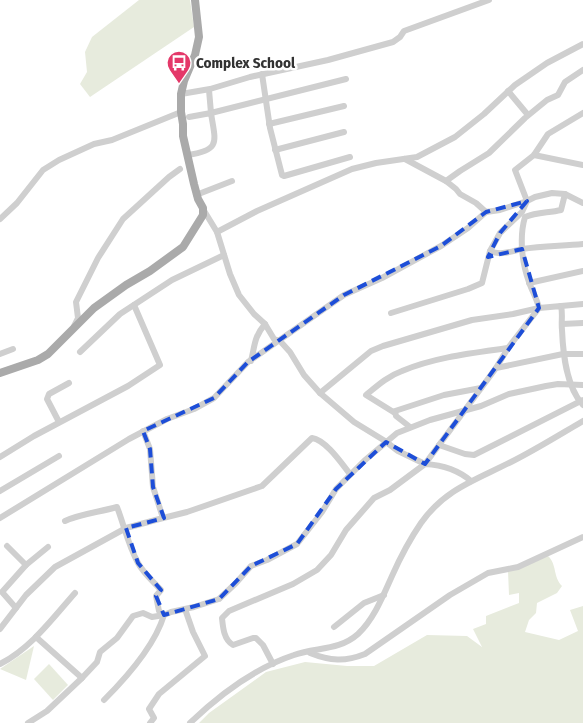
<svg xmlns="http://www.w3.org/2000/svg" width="583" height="723" font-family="'Fira Sans Condensed',sans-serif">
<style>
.green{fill:#e7ebdd}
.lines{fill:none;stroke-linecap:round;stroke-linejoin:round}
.minor{stroke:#cfcfcf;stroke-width:6}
.major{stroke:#aaa;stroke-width:8}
.marked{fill:none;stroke:#1d4ed8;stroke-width:4;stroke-dasharray:10 6;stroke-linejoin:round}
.labels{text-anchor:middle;stroke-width:5;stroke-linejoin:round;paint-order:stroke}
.poi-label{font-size:15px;font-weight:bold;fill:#323232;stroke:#fff;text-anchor:start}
</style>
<rect width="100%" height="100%" fill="#fff"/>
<!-- green -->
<g class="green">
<polygon points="139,0 190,0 194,27 90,97 80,84 87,72 85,52 92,37"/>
<path d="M548,556C557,564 553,577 562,586L557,593L537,603L536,613L529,620L525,632L559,640L578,631L570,610L583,606V723H199L209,713L266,672L305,662L347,666H374L427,635L467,636L482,647L473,629L486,624V616L519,603V593L509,595L508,571Z"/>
<polygon points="34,646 26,680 0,669"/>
<polygon points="49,664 68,685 53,700 34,679"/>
</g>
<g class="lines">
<!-- minor -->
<g class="minor">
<polyline points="262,74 270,128 282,175 284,176 291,174 350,157"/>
<polyline points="209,90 211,113 346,79"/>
<polyline points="508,91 528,115"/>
<polyline points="181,94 210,89 250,77 328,60 393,42 400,37 404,31 489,0"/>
<polyline points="269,124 344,106"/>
<polyline points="275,150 344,132"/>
<path d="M188,155C222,150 215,141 211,113L189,117"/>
<polyline points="534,155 583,165"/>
<polyline points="405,159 446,181 456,189 460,194 476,203 486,212"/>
<polyline points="446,181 460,171 489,153 525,118 547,100 558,95 565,82 583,70"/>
<path d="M565,194L561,210C549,213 537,212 525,217C519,237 522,263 529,282C532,291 537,299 539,308L561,306C563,314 561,322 562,330C563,353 566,387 583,405"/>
<polyline points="196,195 232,181"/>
<polyline points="203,209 217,232 230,274 239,295 254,314 265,324 274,339 280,341 290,352 304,375 320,393 354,422 385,441 398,451 425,464 496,368 508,348 539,308"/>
<polyline points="0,219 17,203 43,170 59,160 94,144 112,140 181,112"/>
<polyline points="217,232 257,211 352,169 376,163 417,157 455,137 484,114 515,85 547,63 583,44"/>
<path d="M490,251C501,256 512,251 522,249C542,246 563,246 583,244"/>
<polyline points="529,283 583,271"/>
<polyline points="561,306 583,304"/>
<polyline points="391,313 468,289 482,283 490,251 500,233 522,212 527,201 515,170 534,155 548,134 583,113"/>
<polyline points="562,324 583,323"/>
<polyline points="74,326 78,318 76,302 98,258 123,219 169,177 180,169"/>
<polyline points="80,352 120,314 172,280 224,255"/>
<polyline points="0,354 13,349"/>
<path d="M251,361C255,345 254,337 265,324"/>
<polyline points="496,368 563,354 583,354"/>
<polyline points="320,393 371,351 383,346 472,320 513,314 539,308"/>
<path d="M395,413L366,395C377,386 388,376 402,371C435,357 473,353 508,348"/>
<polyline points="59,422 47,399 49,394 69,383"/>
<polyline points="410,427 396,416 395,411 444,395 481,388"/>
<polyline points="439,445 465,454 474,455 583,400"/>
<polyline points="0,457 34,436 128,386 160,365 134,305"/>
<polyline points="0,491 59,456"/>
<polyline points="0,518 129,439 167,419 194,409 214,398 248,362 344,295 382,278 441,246 468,228 486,212 500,210 527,201 535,197 552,193 565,194 583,203"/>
<path d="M163,518L187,512L262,486L312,438C326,440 342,464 350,474"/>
<path d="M65,521C80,514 100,512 117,507C124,525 128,545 138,563C144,574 153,581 161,590L156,596L159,611L164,615"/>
<polyline points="7,546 26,565 2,592 16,608"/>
<polyline points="26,565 48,547"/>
<polyline points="334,627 364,603 384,595"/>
<polyline points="0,629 26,595 55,567 126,528 163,518 153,487 150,449 143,431"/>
<polyline points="36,637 82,678"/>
<path d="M310,653C330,661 345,662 365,654L450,595L488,573L518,567L583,537"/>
<path d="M0,664C31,648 52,619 75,593"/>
<path d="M273,664L263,645L256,638H253L233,645C224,640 223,628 222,618L229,611L293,584L317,570L331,555L346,530L374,498L390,490L425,464C442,465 457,469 471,481"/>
<path d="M104,700C126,678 155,645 164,615L171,612L194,607L219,599L236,583L251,566L267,560L297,544L322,512L336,489L364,461L397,433L430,420L481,406L509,394L546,386L558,384L583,385"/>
<polyline points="28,723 47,711 82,678 97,662 100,652 117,638 133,616 143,613 152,617 164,615"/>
<polyline points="150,723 154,718 149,709 159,694 205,656 193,632 185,609"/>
<path d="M190,723C219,695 255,668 294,655C316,647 339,651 358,634C374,619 383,596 392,576C400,558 410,539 421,523C445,489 476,480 511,462C535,450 559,435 583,421"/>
</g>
<!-- major -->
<polyline class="major" points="0,373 38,360 48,354 94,308 126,285 150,271 183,247 203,215 203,208 198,199 194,184 183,136 183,124 181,112 181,94 184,81 195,55 199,37 195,0"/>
</g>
<!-- marked area -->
<path class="marked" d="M527,201L500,233L488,257L522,249L539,308L425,464L386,442L336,489L297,544L251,566L219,599L164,615L156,596L161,590L138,563L126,528L164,518L153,487L150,449L143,431L214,398L248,362L344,295L441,246L486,212Z"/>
<!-- icons -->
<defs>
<symbol id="bus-pin" viewBox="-11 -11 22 30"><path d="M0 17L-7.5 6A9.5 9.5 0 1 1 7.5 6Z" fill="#e43869" stroke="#fff"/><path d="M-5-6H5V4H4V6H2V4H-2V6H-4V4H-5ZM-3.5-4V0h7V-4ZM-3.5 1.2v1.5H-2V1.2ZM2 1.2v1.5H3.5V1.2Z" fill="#fff"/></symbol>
</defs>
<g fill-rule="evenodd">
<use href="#bus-pin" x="165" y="49" width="28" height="38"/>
</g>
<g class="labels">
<!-- poi labels -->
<g class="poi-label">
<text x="196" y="68">Complex School</text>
</g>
</g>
</svg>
